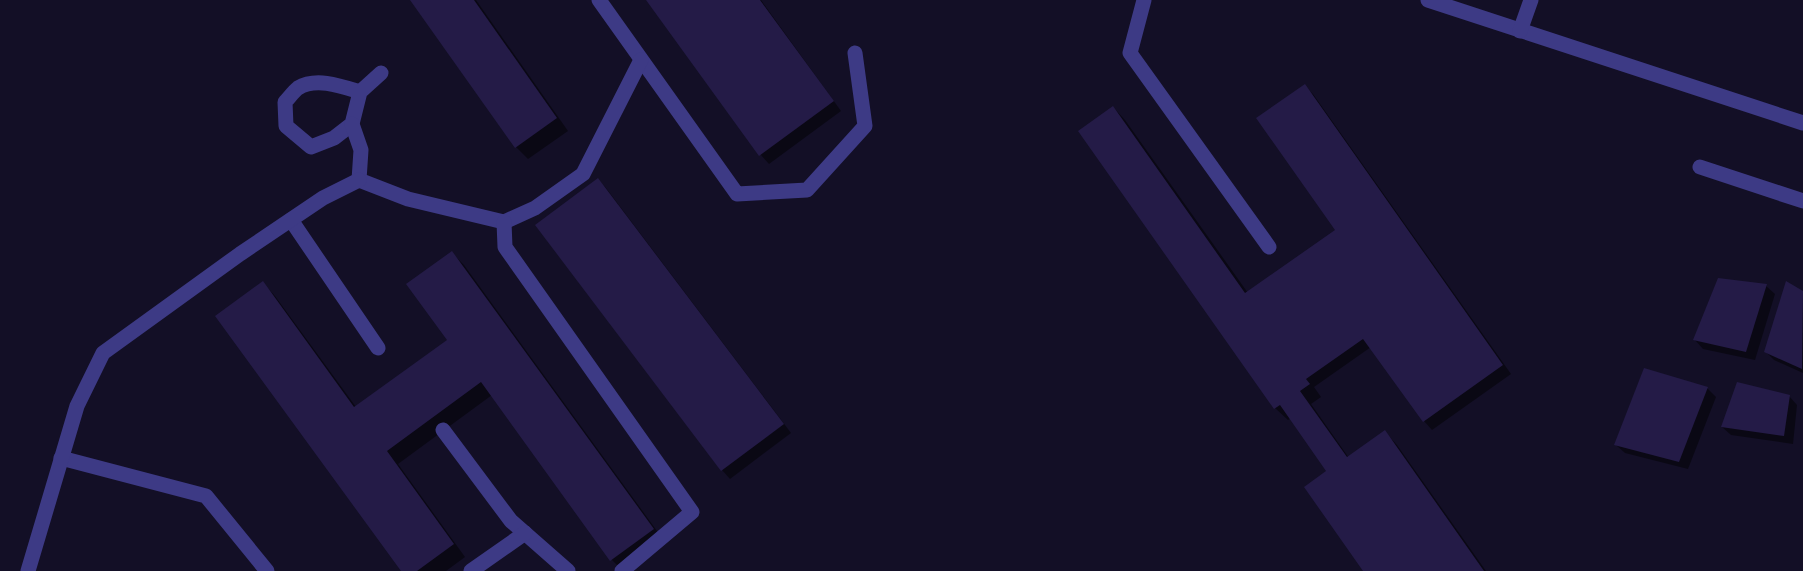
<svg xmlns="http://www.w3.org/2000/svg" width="1803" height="571" font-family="Inter,sans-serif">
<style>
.shadow{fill:#0007}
.building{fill:#241b47}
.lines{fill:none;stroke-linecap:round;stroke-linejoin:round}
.minor{stroke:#3d3a85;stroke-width:15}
</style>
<rect width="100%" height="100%" fill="#130f26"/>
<!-- shadow -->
<g class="shadow">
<polygon points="412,0 476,0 568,131 528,159 516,147"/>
<polygon points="648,0 761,0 841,111 769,164 761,155"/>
<polygon points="1304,86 1313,94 1511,374 1432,430 1424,421 1371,347 1314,387 1321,397 1311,404 1349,458 1385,432 1397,445 1486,571 1365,571 1329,472 1291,418 1288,420 1275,408 1113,107 1125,120 1248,293 1337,230"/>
<polygon points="598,179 606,188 791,433 730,479 722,470"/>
<polygon points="452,253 464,265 665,542 623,571 612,560 492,395 398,464 465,557 446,571 403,571 263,283 275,296 356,407 449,340"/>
<polygon points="1787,283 1803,292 1803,373 1774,360 1766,352"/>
<polygon points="1766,286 1775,294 1755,360 1703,349 1695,340"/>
<polygon points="1707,388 1716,397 1688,469 1625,453 1616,445"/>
<polygon points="1789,396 1797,405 1793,444 1731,435 1722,427"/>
</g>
<!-- building -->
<g class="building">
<polygon points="410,0 474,0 557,118 515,148"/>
<polygon points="646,0 760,0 834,101 759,156"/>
<polygon points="1305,84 1503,365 1423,422 1363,339 1306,379 1310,384 1300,391 1347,457 1385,430 1484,571 1363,571 1304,487 1326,471 1280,405 1274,409 1078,131 1113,106 1245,293 1335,230 1256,118"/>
<polygon points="598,178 784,424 721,471 535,225"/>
<polygon points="452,251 654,529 610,561 481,382 387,451 454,544 417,571 401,571 215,316 263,281 354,407 447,340 406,284"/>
<polygon points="1718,278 1767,284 1746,352 1693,340"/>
<polygon points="1786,281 1803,291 1802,369 1764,352"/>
<polygon points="1644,368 1708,387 1679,462 1614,445"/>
<polygon points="1737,382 1790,395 1784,436 1721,427"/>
</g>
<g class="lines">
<!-- minor -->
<g class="minor">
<polyline points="599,0 737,194 807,190 865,126 855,53"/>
<polyline points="1144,0 1130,53 1269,247"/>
<polyline points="1428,0 1803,123"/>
<polyline points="1520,31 1531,0"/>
<path d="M360,92L352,124L334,138L311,147L286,126L285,102C289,98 293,92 298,88C316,77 341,86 360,92L381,73"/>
<polyline points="352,124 361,150 359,180 408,199 504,222 535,208 583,174 641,60"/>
<polyline points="1700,167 1803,201"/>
<polyline points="291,220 378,348"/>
<polyline points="504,222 505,247 692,512 622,571"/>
<polyline points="443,430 511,521 568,571"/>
<polyline points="61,458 206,496 267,571"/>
<polyline points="28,571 77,406 103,353 240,254 323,198 359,180"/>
<polyline points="471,571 525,533"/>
</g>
</g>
</svg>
